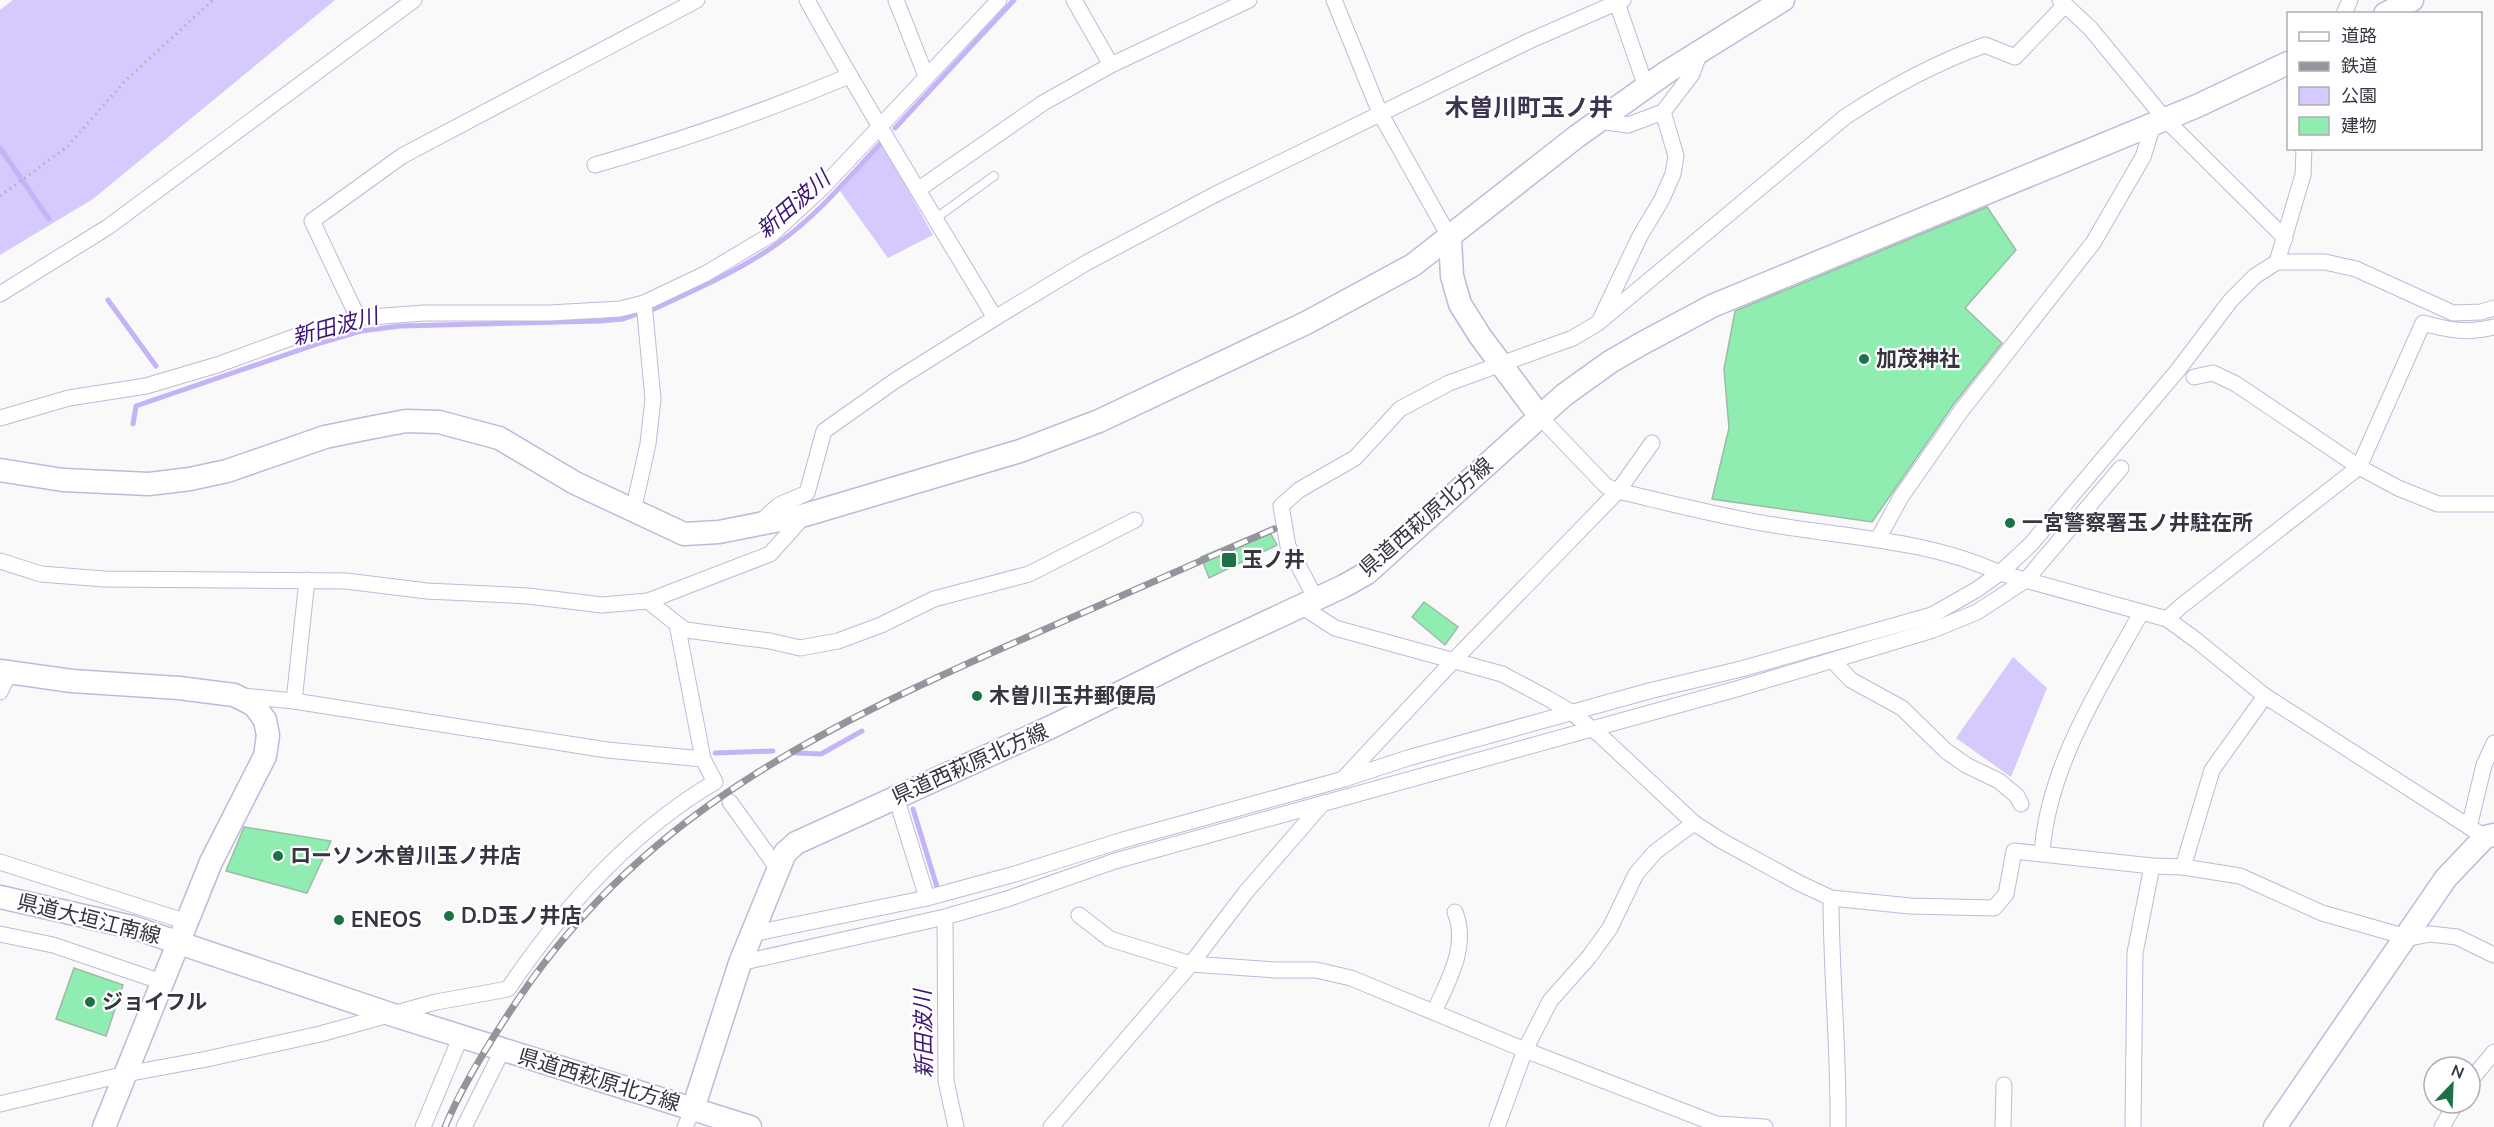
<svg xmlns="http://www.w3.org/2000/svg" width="2494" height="1127" font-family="'Nunito Sans','Noto Sans JP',sans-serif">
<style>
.green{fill:#d6c9fd}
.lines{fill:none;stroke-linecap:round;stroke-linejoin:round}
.stream{stroke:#c5b3f8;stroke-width:5}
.building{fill:#8fedb2;stroke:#9abca5;stroke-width:1.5}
.lane-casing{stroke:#c1b8db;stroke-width:10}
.street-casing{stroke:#c1b8db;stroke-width:17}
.secondary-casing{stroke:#c1b8db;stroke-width:25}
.path{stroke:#b2b1b6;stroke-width:3;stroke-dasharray:1.5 4.5;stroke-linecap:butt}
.lane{stroke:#fff;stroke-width:8}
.street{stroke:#fff;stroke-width:15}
.secondary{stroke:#fff;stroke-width:22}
.rail-casing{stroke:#95939b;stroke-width:7}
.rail{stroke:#fff;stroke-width:4.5;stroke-dasharray:14;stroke-linecap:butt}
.poi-dot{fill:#1d7245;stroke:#fff;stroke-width:2}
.labels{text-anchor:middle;stroke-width:4.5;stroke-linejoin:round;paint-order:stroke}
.poi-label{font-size:21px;font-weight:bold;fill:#383543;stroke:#fff;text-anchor:start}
.street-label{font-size:21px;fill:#383543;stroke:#fff}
.water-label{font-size:22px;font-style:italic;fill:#3e1477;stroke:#fff}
.quarter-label{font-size:24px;font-weight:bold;fill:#3c3451;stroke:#fff}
</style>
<rect width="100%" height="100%" fill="#f9f9f9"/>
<!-- green -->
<g class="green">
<polygon points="13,0 335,0 93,199 0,255 0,10"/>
<polygon points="882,144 933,235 888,258 840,191"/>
<polygon points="2013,657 2047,688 2011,777 1956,738"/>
</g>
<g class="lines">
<!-- stream -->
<g class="stream">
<polyline points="895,128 1014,0"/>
<polyline points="0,148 49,219"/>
<polyline points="108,300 156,366"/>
<path d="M654,309C696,289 739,271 777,244C816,217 848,178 880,144"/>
<polyline points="133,424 136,406 320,343 361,331 400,326 600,321 623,319 640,313"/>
<polyline points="715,753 773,751"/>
<polyline points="797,753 821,754 862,731"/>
<polyline points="913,809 937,887"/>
</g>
</g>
<!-- building -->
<g class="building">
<polygon points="1987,207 2016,250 1965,308 2002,343 1953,405 1872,522 1712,499 1729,428 1724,369 1735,311"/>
<polygon points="1268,529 1277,545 1209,578 1201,557"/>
<polygon points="1424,602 1458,627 1445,645 1412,617"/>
<polygon points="244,827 331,841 307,893 226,871"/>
<polygon points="74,968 123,985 106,1036 56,1019"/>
</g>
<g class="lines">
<defs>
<polyline id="lane" points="936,218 994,176"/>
<g id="street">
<path d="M807,0C866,108 932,212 995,318"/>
<polyline points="896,0 926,76"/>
<polyline points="1074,0 1111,65"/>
<polyline points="1334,0 1380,113 1450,238"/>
<polyline points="1616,0 1646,87"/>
<polyline points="2060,0 2090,28 2164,118 2285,238"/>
<polyline points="2344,14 2350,0"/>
<polyline points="1598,121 1628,125 1663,112 1692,74 1700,52"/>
<path d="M595,165C682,140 766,111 849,76"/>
<polyline points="919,189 1043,103 1111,65 1249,0"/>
<polyline points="2277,262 2303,175 2304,148"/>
<polyline points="0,294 108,227 414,0"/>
<polyline points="358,318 312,221 402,156 697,0"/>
<polyline points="1601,318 1640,236 1662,199 1673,174 1676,156 1663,112"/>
<polyline points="2194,377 2213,373 2236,384 2359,467 2398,488 2438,504 2494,504"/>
<polyline points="0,418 69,398 146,386 217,365 302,334 358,318 424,313 550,313 620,309 644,303 705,274 772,234 822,188 999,0"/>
<path d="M1541,418L1606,486L1618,491C1669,503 1721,517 1774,525C1850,538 1929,540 2000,573L2167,619L2196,640L2265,696L2485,837"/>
<polyline points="633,511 648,444 653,399 644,303"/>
<polyline points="759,523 779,505 807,493 824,431 896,380 995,318 1086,263 1216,194 1529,41 1623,0"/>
<polyline points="1878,539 1901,497 1961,411 2093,243 2143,157 2154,122"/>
<polyline points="0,561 41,574 104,579 346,581 427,591 528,596 602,605 648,601 770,554 805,515"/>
<path d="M1316,599L1288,546L1281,506L1299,490L1355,458L1400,409L1449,383L1573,338L1598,323L1845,117C1889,88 1935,63 1985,45L2015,57L2065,5"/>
<polyline points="1301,606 1335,628 1502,674 1547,698 1571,712 1601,736 1694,823 1722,841 1799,883 1831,898 1910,906 1994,908 2006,894 2014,851 2152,866 2183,867 2240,876 2322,913 2410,938 2430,934 2457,937 2494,955"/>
<path d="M2167,619L2180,607L2359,467L2423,323C2448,330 2469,334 2494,327"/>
<polyline points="677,624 686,630 770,641 800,648 838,641 881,625 934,599 1029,574 1135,520"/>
<polyline points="1833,661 1851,680 1902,708 1946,751 1966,765 1999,781 2017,796 2021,804"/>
<polyline points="0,692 9,673"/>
<polyline points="242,696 294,701 607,750 703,759"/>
<polyline points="294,701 307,580"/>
<polyline points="1344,778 1454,660 1618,491 1652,443"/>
<polyline points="896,797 927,898"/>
<polyline points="730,802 778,869"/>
<polyline points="2469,827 2484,765 2494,743"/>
<path d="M2042,853C2048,766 2100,687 2141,613"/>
<polyline points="0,862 187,922"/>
<polyline points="2183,867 2212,770 2265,696"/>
<path d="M1831,898C1831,974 1839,1050 1838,1127"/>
<polyline points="1079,915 1110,939 1191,964 1275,970 1316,970 1351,978 1525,1050 1716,1124 1765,1127"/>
<polyline points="945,917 946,1081 956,1127"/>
<polyline points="0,934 53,945 162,982"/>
<polyline points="751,934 927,898 1015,874 1123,840 1344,779 1408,758 1649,691 1741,669 1932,615 1976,590 2000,573 2031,544 2178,370 2231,300 2255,276 2277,262 2325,262 2356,269 2453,313 2481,312 2494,308"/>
<polyline points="740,963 945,917 1007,899 1115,861 1740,688 1933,630 1977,612 2026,580 2121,468"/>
<path d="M1434,1012C1448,981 1469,946 1455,912"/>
<polyline points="2470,1081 2494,1052"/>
<path d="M0,1104L126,1074L207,1059L320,1034L436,1002L508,989C563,908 630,832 715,782L703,759L677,624L648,601"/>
<polyline points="423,1127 461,1036"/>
<polyline points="464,1127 503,1049"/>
<polyline points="685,1127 693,1109"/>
<polyline points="1051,1127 1191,964 1246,892 1323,803"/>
<polyline points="1497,1127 1525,1050 1550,1001 1589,957 1610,928 1636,874 1655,852 1694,823"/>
<polyline points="2003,1127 2004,1085"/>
<polyline points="2133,1127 2135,953 2152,866"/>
<polyline points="2442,1127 2456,1103"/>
</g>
<g id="secondary">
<polyline points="2385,14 2412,0"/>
<polyline points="1450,238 1452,276 1460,304 1480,336 1541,418"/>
<polyline points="0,470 63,480 149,484 190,479 227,471 325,437 369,428 406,421 439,422 499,438 575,483 684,534 719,532 805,515 1020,451 1099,421 1306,323 1413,265 1576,137 1667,72 1783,0"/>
<polyline points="0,671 72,681 179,688 234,695 254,705 265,720 268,735 265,756 211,862 104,1127"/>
<polyline points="0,897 132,927 393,1015 750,1127"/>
<polyline points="693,1109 740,963 785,853 796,843 1051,727 1196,655 1344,586 1367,573 1564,395 1610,362 1641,344 1712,306 2197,106 2288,63"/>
<polyline points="2275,1127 2446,878 2485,837 2494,835"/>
</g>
</defs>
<!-- lane casing -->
<use href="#lane" class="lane-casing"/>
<!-- street casing -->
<use href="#street" class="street-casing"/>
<!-- secondary casing -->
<use href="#secondary" class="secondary-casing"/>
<!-- path -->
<polyline class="path" points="0,196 67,147 123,83 213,0"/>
<!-- lane -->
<use href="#lane" class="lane"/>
<!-- street -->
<use href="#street" class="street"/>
<!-- secondary -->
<use href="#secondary" class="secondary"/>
<defs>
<path id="rail" d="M445,1127C461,1088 484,1051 507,1016C636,815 820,728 1032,635C1112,600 1193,564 1274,529"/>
</defs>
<!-- rail casing -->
<use href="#rail" class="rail-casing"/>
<!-- rail -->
<use href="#rail" class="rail"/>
</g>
<!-- markers -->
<g class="poi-dot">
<circle cx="1864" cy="359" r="6"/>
<circle cx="2010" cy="523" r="6"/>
<rect x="1221" y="552" width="16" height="16" rx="3"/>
<circle cx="977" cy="696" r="6"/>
<circle cx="278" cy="856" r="6"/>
<circle cx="449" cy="916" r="6"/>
<circle cx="339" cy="920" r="6"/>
<circle cx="90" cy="1002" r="6"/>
</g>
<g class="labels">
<!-- poi labels -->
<g class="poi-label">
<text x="1876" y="366">加茂神社</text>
<text x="2022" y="530">一宮警察署玉ノ井駐在所</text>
<text x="1242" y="567">玉ノ井</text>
<text x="989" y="703">木曽川玉井郵便局</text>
<text x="290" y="863">ローソン木曽川玉ノ井店</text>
<text x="461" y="923">D.D玉ノ井店</text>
<text x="351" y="927">ENEOS</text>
<text x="102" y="1009">ジョイフル</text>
</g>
<!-- street labels -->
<g class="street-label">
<text transform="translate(1426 517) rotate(-41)" y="7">県道西萩原北方線</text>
<text transform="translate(970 764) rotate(-24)" y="7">県道西萩原北方線</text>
<text transform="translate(89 919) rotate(14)" y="7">県道大垣江南線</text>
<text transform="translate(599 1080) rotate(17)" y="7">県道西萩原北方線</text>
</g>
<!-- water labels -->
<g class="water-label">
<text transform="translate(793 204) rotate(-41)" y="8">新田波川</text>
<text transform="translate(335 326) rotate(-15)" y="8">新田波川</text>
<text transform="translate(923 1034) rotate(-91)" y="8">新田波川</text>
</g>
<!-- quarter labels -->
<g class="quarter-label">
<text x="1529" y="116">木曽川町玉ノ井</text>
</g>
</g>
<!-- legend -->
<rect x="2287" y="12" width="195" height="138" fill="#ffffff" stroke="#afaeb4" stroke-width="1.5"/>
<rect x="2299" y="32" width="30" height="9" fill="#ffffff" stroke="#afaeb4" stroke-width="1.5"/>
<text x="2341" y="42" font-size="18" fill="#383543">道路</text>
<rect x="2299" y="62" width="30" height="9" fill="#95939b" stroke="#afaeb4" stroke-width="1.5"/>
<text x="2341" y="72" font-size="18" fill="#383543">鉄道</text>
<rect x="2299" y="87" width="30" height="18" fill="#d6c9fd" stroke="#afaeb4" stroke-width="1.5"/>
<text x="2341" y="102" font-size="18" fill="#383543">公園</text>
<rect x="2299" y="117" width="30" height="18" fill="#8fedb2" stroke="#afaeb4" stroke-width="1.5"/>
<text x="2341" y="132" font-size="18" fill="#383543">建物</text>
<!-- north arrow -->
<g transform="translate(2452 1085) rotate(23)"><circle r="28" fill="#ffffff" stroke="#afaeb4" stroke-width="1.5"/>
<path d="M0-4.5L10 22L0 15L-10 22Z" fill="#1d7245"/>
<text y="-9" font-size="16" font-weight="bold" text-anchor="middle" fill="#383543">N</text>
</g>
</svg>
